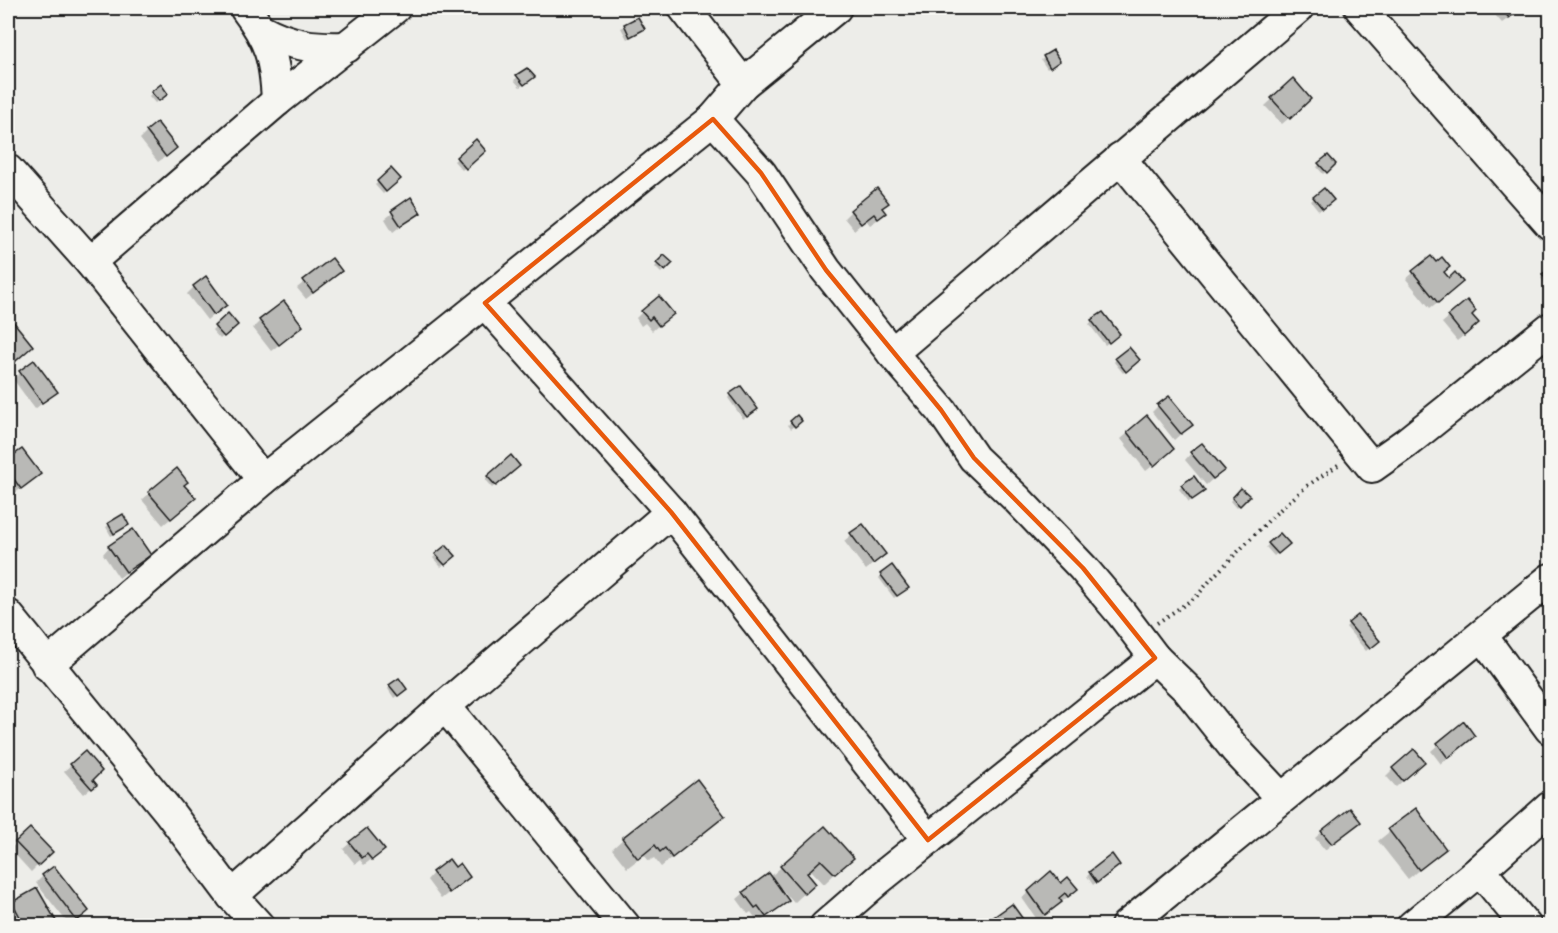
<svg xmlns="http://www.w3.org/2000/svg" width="1558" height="933" font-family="Kalam,sans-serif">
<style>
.shadow{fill:#0003}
.building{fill:#b9b9b6;stroke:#1c1c1c;stroke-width:1.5}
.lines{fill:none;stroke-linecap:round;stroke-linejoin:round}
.minor-casing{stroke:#1c1c1c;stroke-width:34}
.path{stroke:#1c1c1c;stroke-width:4;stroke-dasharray:1.5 4.5;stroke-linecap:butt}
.minor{stroke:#f6f6f2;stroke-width:30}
.marked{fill:none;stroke:#e8590c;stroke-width:4.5;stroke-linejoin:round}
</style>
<rect width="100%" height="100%" fill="#edede9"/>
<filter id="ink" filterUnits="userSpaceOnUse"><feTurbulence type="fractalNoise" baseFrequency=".0167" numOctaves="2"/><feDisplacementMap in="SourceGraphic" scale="12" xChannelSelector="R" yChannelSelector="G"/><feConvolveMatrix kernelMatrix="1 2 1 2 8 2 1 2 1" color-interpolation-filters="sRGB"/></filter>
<g filter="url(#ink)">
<!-- shadow -->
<g class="shadow">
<polygon points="1489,8 1522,8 1502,23"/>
<polygon points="638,19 643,29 627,39 621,28"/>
<polygon points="1044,58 1055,64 1047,69 1041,60"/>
<polygon points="527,70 530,80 520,87 514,80"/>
<polygon points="1292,81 1303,106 1282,124 1265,106"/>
<polygon points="152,93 164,97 155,103 149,96"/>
<polygon points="147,132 169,154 158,162 140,139"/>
<polygon points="476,141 484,151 462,170 454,161"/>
<polygon points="1328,157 1334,164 1323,174 1317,167"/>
<polygon points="391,170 399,179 383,194 375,185"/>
<polygon points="1324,190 1332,200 1319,211 1311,201"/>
<polygon points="410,199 419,212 393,232 385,219"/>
<polygon points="881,209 884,213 877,220 870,225 866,220 854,230 844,218 851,211"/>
<polygon points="664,257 671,263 661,273 655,267"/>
<polygon points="1431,258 1455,289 1430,308 1406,279"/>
<polygon points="332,260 334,277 306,299 297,288"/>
<polygon points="1550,270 1550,282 1546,286 1541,278"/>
<polygon points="194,287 225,305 207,320 187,294"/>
<polygon points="642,312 665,320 652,331 645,323 641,326 636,318"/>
<polygon points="1102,314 1115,337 1105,345 1089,324"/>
<polygon points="228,315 236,325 220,339 212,330"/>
<polygon points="1470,315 1470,330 1457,341 1442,323 1449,317"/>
<polygon points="8,317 31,346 8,367"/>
<polygon points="260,321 295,332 271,351 253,328"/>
<polygon points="1116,359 1135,363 1123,373 1114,362"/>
<polygon points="34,362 56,392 35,409 13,379"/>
<polygon points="730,395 753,412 743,419 728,398"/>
<polygon points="1158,406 1191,425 1174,440 1152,412"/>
<polygon points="791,422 797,424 791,429 788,425"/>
<polygon points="1128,433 1165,456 1146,471 1121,439"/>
<polygon points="22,451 39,474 14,494 8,486 8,461"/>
<polygon points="1191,453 1216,476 1206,485 1185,460"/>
<polygon points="511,458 518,466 492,488 485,480"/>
<polygon points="176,470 187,505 163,525 142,500"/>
<polygon points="1182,486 1200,494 1189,502 1179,489"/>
<polygon points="1241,490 1248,496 1236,508 1230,501"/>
<polygon points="122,516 124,528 111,536 106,527"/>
<polygon points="862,526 884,554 866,570 844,541"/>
<polygon points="1269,544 1285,547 1274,556 1266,547"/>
<polygon points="109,547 149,555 119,578 103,554"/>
<polygon points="436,555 454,556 441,567 433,558"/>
<polygon points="881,575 904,590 894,598 879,578"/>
<polygon points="1349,624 1378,641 1366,651 1346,627"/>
<polygon points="390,686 402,692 394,698 388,689"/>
<polygon points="1463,723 1467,743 1441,764 1431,751"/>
<polygon points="71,765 95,785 84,794 64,771"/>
<polygon points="1393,769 1416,769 1396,787 1386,776"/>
<polygon points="1415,811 1444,849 1408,879 1378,841"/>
<polygon points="723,816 661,867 654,858 649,861 644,855 627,868 612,849 623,839"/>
<polygon points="1359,822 1325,850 1315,838 1322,832"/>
<polygon points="825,828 841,868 824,884 810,869 805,874 814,884 794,903 781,888 779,889 787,900 780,907 759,923 751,912 748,914 737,899 744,893 770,877"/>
<polygon points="30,830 51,852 31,872 10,849"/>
<polygon points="350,843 376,856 364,865 360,860 355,864 343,849"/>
<polygon points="1112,856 1115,867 1093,885 1087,876"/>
<polygon points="433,873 461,883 441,899 427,880"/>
<polygon points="1051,873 1069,896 1038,921 1022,898"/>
<polygon points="43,876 80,918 70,926 36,883"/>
<polygon points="37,890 57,926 15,926 8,913 8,908 12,903"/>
<polygon points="1012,906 1026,926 986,926 992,920"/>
</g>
<!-- building -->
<g class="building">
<polygon points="1501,8 1522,8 1509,18"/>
<polygon points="638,17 645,29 630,37 624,24"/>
<polygon points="1053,50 1060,61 1050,68 1043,56"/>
<polygon points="527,68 535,77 524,85 516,75"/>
<polygon points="1293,78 1311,99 1290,119 1271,98"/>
<polygon points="161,84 168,94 159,101 151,92"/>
<polygon points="157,122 177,148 166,157 146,131"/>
<polygon points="476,139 486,151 466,169 456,157"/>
<polygon points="1328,155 1336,164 1327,173 1318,163"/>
<polygon points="391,168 401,179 386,192 377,181"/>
<polygon points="877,188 889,203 882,208 886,213 878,219 874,214 861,224 850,210"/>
<polygon points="1324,188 1334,200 1323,209 1313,197"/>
<polygon points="411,197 421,213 401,226 391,211"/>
<polygon points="664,255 673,263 665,271 656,263"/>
<polygon points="1431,256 1436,262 1442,257 1450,267 1444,272 1449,278 1455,272 1463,282 1438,303 1412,271"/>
<polygon points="332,258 342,271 313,293 303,280"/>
<polygon points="1550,269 1550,284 1542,274"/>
<polygon points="206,276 227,305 214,315 193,286"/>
<polygon points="659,296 674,314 659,326 652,317 649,320 641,311"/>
<polygon points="1467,300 1476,311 1472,315 1479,323 1464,336 1448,316"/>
<polygon points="284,301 303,326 279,345 259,320"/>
<polygon points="1103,312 1120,334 1109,343 1091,320"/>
<polygon points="228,313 238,325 224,337 214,326"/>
<polygon points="8,315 33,346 10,366 8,363"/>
<polygon points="1129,347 1140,360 1126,372 1115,358"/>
<polygon points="34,360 58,392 42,403 19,371"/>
<polygon points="741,386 758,409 747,417 729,394"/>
<polygon points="1169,396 1193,425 1181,434 1157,405"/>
<polygon points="797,415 802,421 795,427 790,421"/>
<polygon points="1147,415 1174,449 1154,466 1127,432"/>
<polygon points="1202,443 1225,470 1213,479 1190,452"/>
<polygon points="22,449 41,474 21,489 8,471 8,459"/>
<polygon points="511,455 520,466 496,486 487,476"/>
<polygon points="177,468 188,482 184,485 196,498 171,519 148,492"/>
<polygon points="1194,476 1205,491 1192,500 1181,485"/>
<polygon points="1241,488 1250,496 1240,506 1232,498"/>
<polygon points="123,514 129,525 114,534 108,523"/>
<polygon points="863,524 886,554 873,564 850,533"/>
<polygon points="133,529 151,555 126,572 108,546"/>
<polygon points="1280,533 1290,544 1278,554 1268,543"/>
<polygon points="446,545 456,556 445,565 435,554"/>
<polygon points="892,565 909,588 897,596 880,574"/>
<polygon points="1358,615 1380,641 1370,649 1348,623"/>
<polygon points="399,678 407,689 398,696 389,685"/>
<polygon points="1464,721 1475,736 1448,758 1437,743"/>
<polygon points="1414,749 1425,762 1403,781 1392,768"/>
<polygon points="85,751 102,771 93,780 97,785 92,789 70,764"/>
<polygon points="697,779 725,816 672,858 665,848 660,852 655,845 638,859 622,838"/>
<polygon points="1350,808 1361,822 1332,844 1321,831"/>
<polygon points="1416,808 1446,849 1419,870 1388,829"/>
<polygon points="825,826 854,858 835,874 821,860 807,873 816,884 805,894 780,866"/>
<polygon points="30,828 53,852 38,866 15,842"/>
<polygon points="367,828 385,850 372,860 367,854 362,858 349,842"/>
<polygon points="1112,854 1120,865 1097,883 1089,872"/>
<polygon points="449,859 455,867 460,863 470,877 449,893 432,872"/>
<polygon points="54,866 89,911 77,921 42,875"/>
<polygon points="1051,871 1061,883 1068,877 1078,889 1068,897 1065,893 1059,898 1062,902 1045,915 1028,891"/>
<polygon points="769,873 789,901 766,917 758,906 755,908 743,892"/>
<polygon points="37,888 59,926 39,926 38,923 33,926 25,926 12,902"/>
<polygon points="1012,904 1028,926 995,926 991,919"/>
</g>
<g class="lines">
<defs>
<g id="minor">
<path d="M245,8C270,41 275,59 277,101"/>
<polyline points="684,8 743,84"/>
<polyline points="1360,8 1550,224"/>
<path d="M262,30C291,46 315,48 347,47"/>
<polyline points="713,119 761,173 826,270 892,353 941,410 974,458 1017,499 1083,568 1121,613 1155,658 1188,690 1235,749 1281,798"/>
<polyline points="1120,158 1372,467 1406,443 1550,328"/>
<polyline points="8,170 90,262 263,480"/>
<polyline points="90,262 277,101 395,8"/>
<polyline points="485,303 671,512 928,840"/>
<polyline points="892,353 1298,8"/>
<polyline points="8,615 169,812 232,896 259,926"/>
<polyline points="1482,636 1550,729"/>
<polyline points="47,665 263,480 713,119 743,84 836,8"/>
<polyline points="445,706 625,926"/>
<polyline points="1480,870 1526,926"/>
<polyline points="232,896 445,706 671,512"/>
<polyline points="825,926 879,879 1155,658"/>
<polyline points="1126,926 1550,579"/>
<polyline points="1412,926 1480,870 1550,807"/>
</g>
</defs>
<!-- minor casing -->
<use href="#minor" class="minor-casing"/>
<!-- path -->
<polyline class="path" points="1157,623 1196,597 1214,576 1274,515 1307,486 1341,463"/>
<!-- minor -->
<use href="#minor" class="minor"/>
</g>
</g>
<!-- marked area -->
<path class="marked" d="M713,119L761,173L826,270L941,410L974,458L1083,568L1155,658L928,840L671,512L485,303Z"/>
<!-- margin -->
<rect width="1558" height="933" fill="none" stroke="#f6f6f2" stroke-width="30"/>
<rect x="15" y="15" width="1528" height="903" fill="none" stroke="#1c1c1c" stroke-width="2" filter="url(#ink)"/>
</svg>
